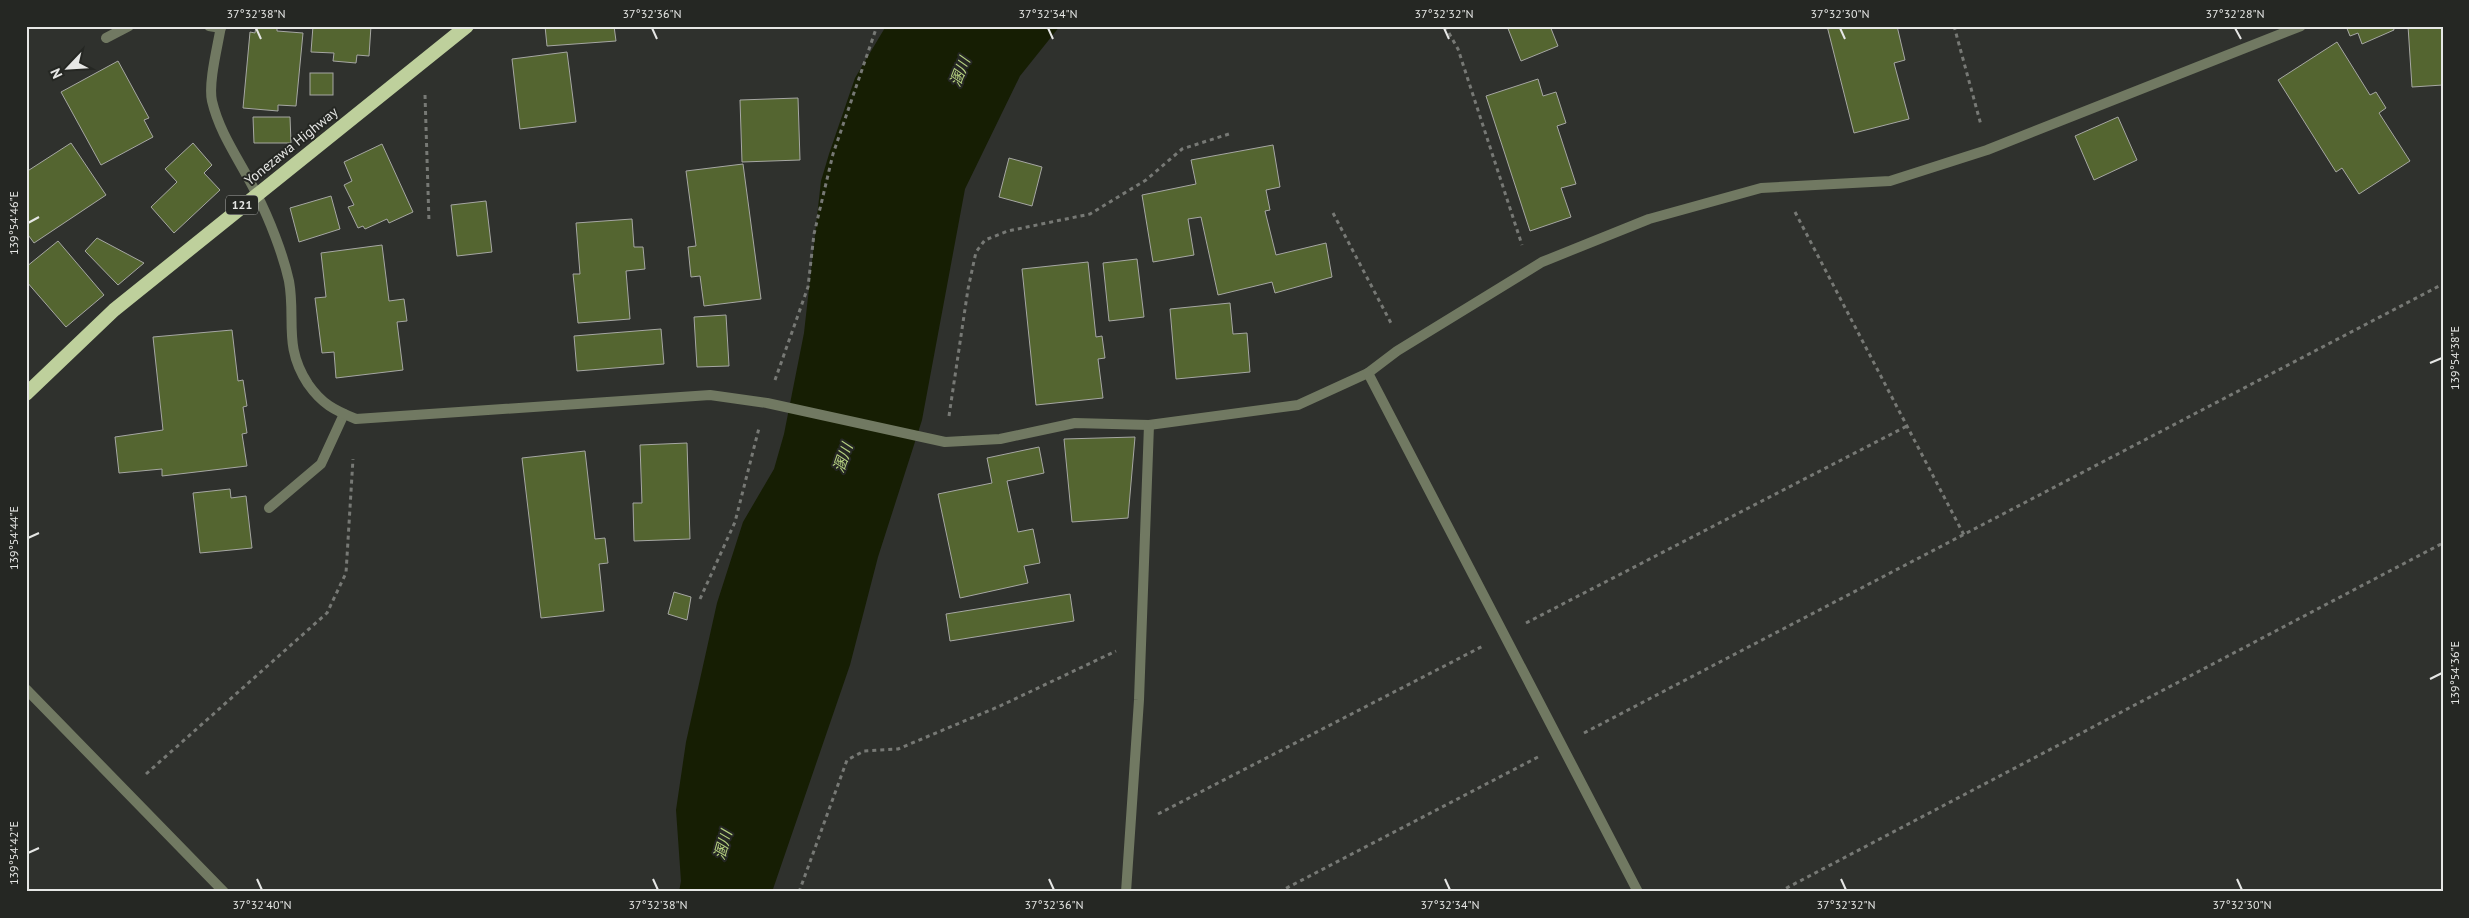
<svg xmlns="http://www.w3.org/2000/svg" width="2469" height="918" font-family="'PT Sans','Noto Sans JP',sans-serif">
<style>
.water{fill:#161e03}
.building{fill:#546530;stroke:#a6a7a3}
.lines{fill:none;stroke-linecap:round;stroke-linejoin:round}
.path{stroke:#777975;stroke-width:3;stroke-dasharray:4 4;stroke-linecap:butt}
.service{stroke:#717962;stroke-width:10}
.minor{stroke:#717962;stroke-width:10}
.trunk{stroke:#bed09c;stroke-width:14}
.ticks{fill:none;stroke:#e6e7e5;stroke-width:2}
.labels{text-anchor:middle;stroke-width:4;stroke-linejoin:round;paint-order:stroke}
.shield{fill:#252723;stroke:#acadab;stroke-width:1}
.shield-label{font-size:12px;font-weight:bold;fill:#e6e7e5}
.street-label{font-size:14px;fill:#e6e7e5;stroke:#252723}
.water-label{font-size:15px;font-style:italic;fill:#b6d180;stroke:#252723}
.neatline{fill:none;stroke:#e6e7e5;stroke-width:2}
.ticks-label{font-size:12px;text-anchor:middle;fill:#e6e7e5}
</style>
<rect width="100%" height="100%" fill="#2f312d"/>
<!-- water -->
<polygon class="water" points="886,26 1060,26 1020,76 965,189 922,420 878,557 850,665 772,892 679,892 681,881 676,810 686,742 717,603 743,522 774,469 784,434 804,333 821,181 829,154 855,78"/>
<!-- building -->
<g class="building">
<polygon points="256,26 277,26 277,31 303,33 296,106 278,105 278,111 243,108 250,32 255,33"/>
<polygon points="313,26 371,26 369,56 357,55 356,63 333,61 334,53 311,52"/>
<polygon points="545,26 614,26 616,41 547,46"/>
<polygon points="1507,26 1550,26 1558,46 1521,61"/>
<polygon points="1827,26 1897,26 1905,60 1894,63 1909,119 1854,133"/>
<polygon points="2346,26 2393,26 2394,30 2362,44 2358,33 2350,36"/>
<polygon points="2408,26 2443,26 2443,85 2412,87"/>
<polygon points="2337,42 2370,95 2376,92 2386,108 2379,113 2410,161 2359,194 2342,168 2336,172 2278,80"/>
<polygon points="567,52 576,122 520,129 512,59"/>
<polygon points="118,61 149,118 144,120 153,137 101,165 61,92"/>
<rect x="310" y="73" width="23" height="22"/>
<polygon points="1538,79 1543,96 1556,92 1566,123 1557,126 1576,184 1561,188 1571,217 1530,231 1486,96"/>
<polygon points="798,98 800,160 742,162 740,100"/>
<polygon points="253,117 290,117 291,143 254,143"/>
<polygon points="2118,117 2137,160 2094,180 2075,136"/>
<polygon points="71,143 106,195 34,243 26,232 26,172"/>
<polygon points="193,143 212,165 204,173 220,190 174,233 151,207 177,182 165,169"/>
<polygon points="382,144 413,212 389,223 387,219 365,229 363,226 358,228 348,207 354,205 344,185 352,181 344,162"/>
<polygon points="1273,145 1280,187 1266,190 1270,210 1265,211 1276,255 1326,243 1332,277 1275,293 1272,282 1218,295 1201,217 1188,219 1194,255 1153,262 1142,195 1196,184 1191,160"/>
<polygon points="1009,158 1042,167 1032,206 999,197"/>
<polygon points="743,164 761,299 704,306 700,276 691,277 688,247 696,246 686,171"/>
<polygon points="331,196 340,229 299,242 290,208"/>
<polygon points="486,201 492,252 457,256 451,205"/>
<polygon points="632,219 634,247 643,247 645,269 626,271 630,319 578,323 573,274 580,274 576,223"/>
<polygon points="97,238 144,263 118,285 85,251"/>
<polygon points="58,241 104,295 66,327 26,281 26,267"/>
<polygon points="382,245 389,301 404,299 407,321 397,322 403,370 336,378 334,352 322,353 315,298 326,297 321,253"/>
<polygon points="1137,259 1144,317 1109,321 1103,263"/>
<polygon points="1088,262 1096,337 1102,336 1105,358 1098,359 1103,398 1036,405 1022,269"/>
<polygon points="1230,303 1233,334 1247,333 1250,372 1176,379 1170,309"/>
<polygon points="726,315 729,366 697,367 694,317"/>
<polygon points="661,329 664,364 577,371 574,336"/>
<polygon points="232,330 238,381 243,380 247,406 243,407 247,433 242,434 247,466 162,476 162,469 119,473 115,437 163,430 153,337"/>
<polygon points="1135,437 1128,518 1072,522 1064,439"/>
<polygon points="687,443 690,539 634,541 633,503 642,503 640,445"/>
<polygon points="1039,447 1044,473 1007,481 1018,532 1033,529 1040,563 1024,566 1028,583 960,598 938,494 992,483 987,458"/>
<polygon points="585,451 595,539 605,538 608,563 599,564 604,611 541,618 522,458"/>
<polygon points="230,489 231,498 246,496 252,548 200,553 193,493"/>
<polygon points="674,592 691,597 687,620 668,614"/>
<polygon points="1070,594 1074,621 950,641 946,614"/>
</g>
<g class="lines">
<!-- path -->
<g class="path">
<polyline points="1445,26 1458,49 1522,245"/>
<polyline points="1954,26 1981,125"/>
<polyline points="425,95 429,222"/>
<polyline points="1795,212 1964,535"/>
<polyline points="1333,213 1392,325"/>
<polyline points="775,380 808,287 814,234 833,154 877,26"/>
<polyline points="949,416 968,289 976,252 985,240 1008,231 1090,214 1146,180 1182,149 1232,133"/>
<polyline points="700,599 735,522 759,428"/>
<polyline points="1526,623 1907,426"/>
<polyline points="1584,733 2443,284"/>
<polyline points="146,774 327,613 346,573 353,459"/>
<polyline points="1158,814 1483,646"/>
<polyline points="799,892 847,760 864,751 898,749 1000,706 1116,651"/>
<polyline points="1279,892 1538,757"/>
<polyline points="1779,892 2443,543"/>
</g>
<!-- service -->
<g class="service">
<polyline points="209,26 221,28"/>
<polyline points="106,38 129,26"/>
<polyline points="269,508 321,464 344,414"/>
</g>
<!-- minor -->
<g class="minor">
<path d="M221,26C218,45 208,83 212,101C220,135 241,162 256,193C269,218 283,254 289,281C296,320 283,346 308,384C322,404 334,410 356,419L710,395L767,403L945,442L1000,439L1075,423L1149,425L1298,405L1368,373L1397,351L1542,262L1649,219L1761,188L1890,181L1987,150L2301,26"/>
<polyline points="1368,373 1638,892"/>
<polyline points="26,689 224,892"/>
<polyline points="1126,892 1139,700 1149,425"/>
</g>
<!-- trunk -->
<polyline class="trunk" points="26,394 114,310 467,26"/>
</g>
<!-- ticks -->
<path class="ticks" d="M256,28L261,39M652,28L657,39M1048,28L1053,39M1444,28L1449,39M1840,28L1845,39M2235,28L2241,39M28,223L39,217M2430,363L2442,358M28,538L39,533M2430,679L2442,673M28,853L39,848M257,879L262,890M653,879L658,890M1049,879L1054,890M1445,879L1450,890M1841,879L1846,890M2237,879L2242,890"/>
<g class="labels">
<!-- shield labels -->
<rect class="shield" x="226" y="195.5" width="32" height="19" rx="4"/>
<g class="shield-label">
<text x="242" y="209">121</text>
</g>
<!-- street labels -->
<g class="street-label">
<text transform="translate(291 146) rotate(-39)" y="5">Yonezawa Highway</text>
</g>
<!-- water labels -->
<g class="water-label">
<text transform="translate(960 72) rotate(-69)" y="5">溷川</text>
<text transform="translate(843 458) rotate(-71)" y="5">溷川</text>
<text transform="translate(723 845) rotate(-74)" y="5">溷川</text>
</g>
</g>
<!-- border -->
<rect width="2469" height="918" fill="none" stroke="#252723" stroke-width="55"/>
<!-- north arrow -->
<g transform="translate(68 68) rotate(245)" stroke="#252723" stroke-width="4" paint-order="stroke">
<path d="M0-4L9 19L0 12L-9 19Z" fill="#e6e7e5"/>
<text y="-8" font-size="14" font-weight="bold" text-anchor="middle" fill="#e6e7e5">N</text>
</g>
<rect x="28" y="28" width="2414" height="862" class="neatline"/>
<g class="ticks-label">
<text x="256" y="18">37°32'38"N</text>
<text x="652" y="18">37°32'36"N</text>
<text x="1048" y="18">37°32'34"N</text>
<text x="1444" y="18">37°32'32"N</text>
<text x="1840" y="18">37°32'30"N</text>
<text x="2235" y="18">37°32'28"N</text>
<text transform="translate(14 223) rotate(-90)" y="4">139°54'46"E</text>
<text transform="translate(2455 358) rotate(-90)" y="4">139°54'38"E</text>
<text transform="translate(14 538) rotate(-90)" y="4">139°54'44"E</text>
<text transform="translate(2455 673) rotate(-90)" y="4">139°54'36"E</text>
<text transform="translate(14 853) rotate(-90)" y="4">139°54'42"E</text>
<text x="262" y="909">37°32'40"N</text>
<text x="658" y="909">37°32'38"N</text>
<text x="1054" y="909">37°32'36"N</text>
<text x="1450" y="909">37°32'34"N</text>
<text x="1846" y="909">37°32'32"N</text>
<text x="2242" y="909">37°32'30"N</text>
</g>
</svg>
